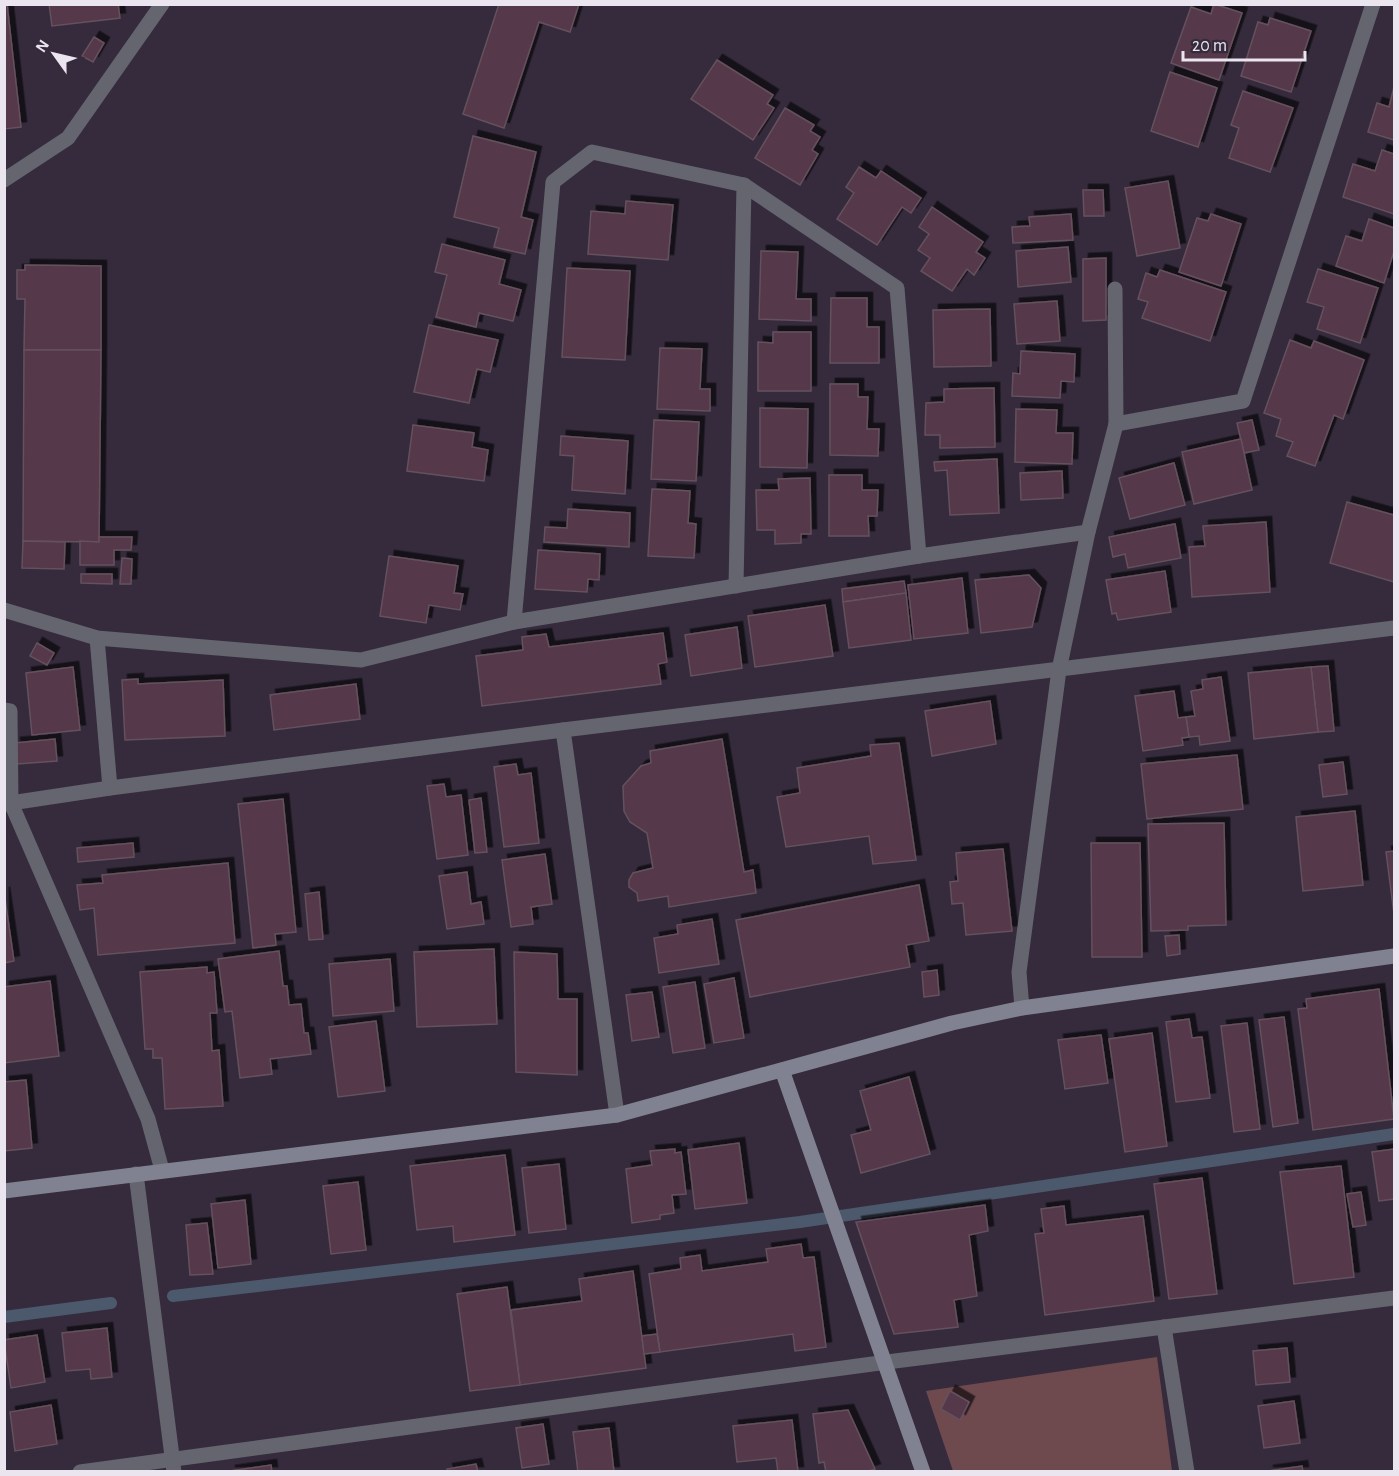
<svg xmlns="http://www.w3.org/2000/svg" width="1399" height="1476" font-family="'Alegreya Sans',sans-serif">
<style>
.green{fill:#6e4a4f}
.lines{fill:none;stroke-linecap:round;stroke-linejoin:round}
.stream{stroke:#4c586b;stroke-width:12}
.building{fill:#54374a;stroke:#65515d;stroke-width:1.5;filter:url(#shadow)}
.street{stroke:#64656e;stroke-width:15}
.secondary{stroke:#818291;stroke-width:15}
</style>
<defs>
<filter id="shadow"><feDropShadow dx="5.5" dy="-5.5" stdDeviation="0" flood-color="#0009"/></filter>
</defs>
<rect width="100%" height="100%" fill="#352b3c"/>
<!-- green -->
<polygon class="green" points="1157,1357 1172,1471 953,1471 926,1391"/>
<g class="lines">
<!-- stream -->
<g class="stream">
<polyline points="173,1296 800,1222 1394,1134"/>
<polyline points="4,1317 111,1303"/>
</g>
</g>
<!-- building -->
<g class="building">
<polygon points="4,4 7,4 21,127 4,129"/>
<polygon points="49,4 118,4 120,18 52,26"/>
<polygon points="499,4 579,4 570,32 539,22 504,128 463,114"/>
<polygon points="1214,4 1242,13 1219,80 1171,63 1191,7 1211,14"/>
<polygon points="1270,18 1311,31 1291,92 1241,76 1258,22 1268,25"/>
<polygon points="94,37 104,43 93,62 82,56"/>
<polygon points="717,60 773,95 767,104 774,108 753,140 691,99"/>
<polygon points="1170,72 1217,88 1198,147 1151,131"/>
<polygon points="1394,87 1394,140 1368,132 1377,103 1389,107"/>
<polygon points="1243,91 1293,108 1270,172 1229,158 1239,128 1231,125"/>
<polygon points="785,108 814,125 810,131 820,137 812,150 818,154 800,185 755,158"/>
<polygon points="473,136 536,152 521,217 533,220 525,254 494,247 499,228 454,217"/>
<polygon points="1382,150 1394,154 1394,214 1343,197 1353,164 1375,171"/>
<polygon points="859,167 876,178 881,171 921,198 911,213 902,207 877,245 837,219 854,193 846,187"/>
<polygon points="1168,181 1180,248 1137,256 1125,188"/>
<polygon points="1083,190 1103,190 1104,216 1084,216"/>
<polygon points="626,201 673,205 668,260 588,254 591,211 625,214"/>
<polygon points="932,207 983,242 976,252 985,258 974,275 967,269 952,291 921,271 930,258 918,250 929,234 919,227"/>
<polygon points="1071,214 1073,240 1013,243 1012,227 1030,226 1029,217"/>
<polygon points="1211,214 1241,224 1221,286 1179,272 1197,218 1208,221"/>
<polygon points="1369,219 1394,228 1394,251 1384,283 1336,266 1346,236 1362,241"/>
<polygon points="442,244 505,260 499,284 521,290 513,321 479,313 476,327 436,317 447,275 435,272"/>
<polygon points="1068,247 1071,282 1018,287 1016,251"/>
<polygon points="761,251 798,252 796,299 811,299 811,321 759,319"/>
<polygon points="1106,258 1106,320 1083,321 1083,259"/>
<polygon points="25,265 101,266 101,350 24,350 25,299 17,299 17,270 25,270"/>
<polygon points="567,268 630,271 625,360 562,357"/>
<polygon points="1318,269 1378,288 1360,343 1317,329 1324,307 1307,302"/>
<polygon points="1160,270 1226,292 1210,341 1142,318 1148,302 1138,299 1146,273 1157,277"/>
<polygon points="831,298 867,298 867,327 879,327 879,363 830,363"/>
<polygon points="1057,301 1060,341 1017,344 1014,304"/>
<polygon points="990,309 991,366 934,367 933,310"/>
<polygon points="429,325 498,340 490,372 477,369 469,403 414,392"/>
<polygon points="773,332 811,332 811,391 758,391 758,342 773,343"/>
<polygon points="1290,340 1311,348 1314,341 1364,360 1343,419 1334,415 1315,466 1287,456 1293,442 1276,436 1281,419 1264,413"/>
<polygon points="660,348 702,349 700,389 710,389 710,411 657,409"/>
<polygon points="24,350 101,350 99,542 23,541"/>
<polygon points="1021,351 1075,354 1074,382 1061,381 1060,398 1012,396 1013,373 1020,374"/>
<polygon points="830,384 858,384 858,397 868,397 867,429 879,429 878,456 830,455"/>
<polygon points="994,388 995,447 940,448 940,435 925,435 926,403 944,402 944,389"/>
<polygon points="760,408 808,409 807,468 760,467"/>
<polygon points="1016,409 1057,410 1056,433 1073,433 1072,464 1015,462"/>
<polygon points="654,420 699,422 696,481 651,479"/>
<polygon points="1252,420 1259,450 1244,453 1237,423"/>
<polygon points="413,425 474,433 472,447 488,450 484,481 407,471"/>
<polygon points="561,436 628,441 625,494 572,490 574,456 560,455"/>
<polygon points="1241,439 1252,490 1194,504 1182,452"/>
<polygon points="997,459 999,513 950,515 947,470 935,471 934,462"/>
<polygon points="1174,463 1185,505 1130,519 1119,478"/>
<polygon points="1062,471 1063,498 1021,500 1020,473"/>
<polygon points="829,475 862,475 862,490 878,490 877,516 868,516 869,536 829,536"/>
<polygon points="810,478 811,534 801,534 801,543 775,544 775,530 757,530 756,490 779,490 778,479"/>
<polygon points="652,489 690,491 688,523 696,524 694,558 648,556"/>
<polygon points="1347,502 1394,515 1394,582 1330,563"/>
<polygon points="568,509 630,513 629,547 544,542 545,527 567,528"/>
<polygon points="1266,522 1270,592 1192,597 1189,547 1205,546 1203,526"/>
<polygon points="1175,524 1181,558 1128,568 1125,554 1113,557 1109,537"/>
<polygon points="99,537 132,537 131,550 114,550 114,565 80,565 80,541 99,542"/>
<polygon points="23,541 65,542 64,569 22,568"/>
<polygon points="538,550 600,554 599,580 588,579 587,592 535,589"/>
<polygon points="389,556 458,566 454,593 463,594 460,610 429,605 426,623 380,616"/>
<polygon points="122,558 132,559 131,584 120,584"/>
<polygon points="1165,571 1171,612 1118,620 1116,613 1112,614 1106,580"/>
<polygon points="81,574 112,574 112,584 81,583"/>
<polygon points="1029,575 1041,588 1032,627 981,633 975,580"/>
<polygon points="962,578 968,633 914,639 908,585"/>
<polygon points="904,581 906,593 843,602 842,589"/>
<polygon points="906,593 911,640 849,648 843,602"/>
<polygon points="825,605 833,656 755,667 748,616"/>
<polygon points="737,627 742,668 691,676 685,635"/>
<polygon points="663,633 667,662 658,664 661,684 482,706 476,656 523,650 522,637 546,634 549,647"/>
<polygon points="37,643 54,653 47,665 30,656"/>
<polygon points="1328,666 1334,731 1318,732 1311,667"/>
<polygon points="73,667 80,730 32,735 26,673"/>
<polygon points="1311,667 1318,732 1254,739 1248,673"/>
<polygon points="1221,677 1230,741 1200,745 1199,736 1189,737 1186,717 1195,716 1191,691 1203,689 1202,680"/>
<polygon points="138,679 138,684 223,680 225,736 125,740 122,680"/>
<polygon points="356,684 360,719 274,730 270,695"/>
<polygon points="1174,691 1178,718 1186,717 1189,737 1182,738 1183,745 1143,751 1135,696"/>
<polygon points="990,701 996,744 932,756 925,711"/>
<polygon points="55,739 57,761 17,764 15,743"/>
<polygon points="722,739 744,872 753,870 756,893 669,907 668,896 638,901 637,893 629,887 629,880 633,873 653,868 647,833 630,822 624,811 623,786 641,766 651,763 650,751"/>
<polygon points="899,743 916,860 873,864 869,836 786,847 777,797 800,793 797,768 871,756 870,745"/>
<polygon points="1237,755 1243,809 1147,819 1141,764"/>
<polygon points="1343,762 1347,794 1323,797 1319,765"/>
<polygon points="516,764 518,775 531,773 539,843 504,847 494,767"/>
<polygon points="444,784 446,797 461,795 468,855 437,859 427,786"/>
<polygon points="481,798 487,852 475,853 469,800"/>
<polygon points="283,799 296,932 275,934 276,945 253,948 238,804"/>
<polygon points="1355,811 1363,885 1303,891 1296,817"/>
<polygon points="1224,823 1226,925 1188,926 1188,930 1151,931 1148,824"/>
<polygon points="133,843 134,857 78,862 77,848"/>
<polygon points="1091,843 1140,843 1142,957 1092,957"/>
<polygon points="1003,849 1012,931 966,935 963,903 952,904 950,882 958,881 956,853"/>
<polygon points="1394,851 1394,914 1386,852"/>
<polygon points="545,854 552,904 531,907 533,924 511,927 502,860"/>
<polygon points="228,863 235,943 98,955 94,908 80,910 77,885 103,883 102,875"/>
<polygon points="467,872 471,904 481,902 484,924 447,929 439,876"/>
<polygon points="919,885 929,941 906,945 910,967 750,997 736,920"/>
<polygon points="4,892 14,961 4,963"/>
<polygon points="319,892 323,939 309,940 305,894"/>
<polygon points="712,919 719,964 659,973 654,938 678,934 677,925"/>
<polygon points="1179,935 1180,954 1167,956 1165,936"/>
<polygon points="494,949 497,1024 417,1027 414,952"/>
<polygon points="279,951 283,986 287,986 289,1005 301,1004 304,1033 308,1033 311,1054 270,1059 272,1074 240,1078 232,1011 225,1012 218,959"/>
<polygon points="514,952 557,954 558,999 577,999 577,1075 516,1072"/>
<polygon points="390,959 394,1011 333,1016 329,964"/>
<polygon points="207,967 207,973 214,972 217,1013 210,1013 212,1051 219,1050 223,1106 165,1109 162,1058 153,1058 153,1049 145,1049 140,972"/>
<polygon points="937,970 939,995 924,997 922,972"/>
<polygon points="734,978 744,1038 714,1043 704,984"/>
<polygon points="50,981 59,1056 4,1063 4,987"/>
<polygon points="695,982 705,1048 673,1053 663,987"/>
<polygon points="1379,989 1394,1119 1313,1130 1298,1009 1307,1008 1306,999"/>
<polygon points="652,992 659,1037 632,1041 626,995"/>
<polygon points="1284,1017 1298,1123 1273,1127 1259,1020"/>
<polygon points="1189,1019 1192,1038 1202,1037 1210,1098 1176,1102 1166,1022"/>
<polygon points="376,1021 385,1091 338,1097 329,1027"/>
<polygon points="1247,1023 1260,1129 1234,1132 1221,1026"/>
<polygon points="1152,1033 1167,1146 1125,1152 1109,1039"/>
<polygon points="1101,1035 1108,1083 1065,1089 1058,1040"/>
<polygon points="909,1077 930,1154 861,1173 851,1135 871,1130 860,1091"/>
<polygon points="26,1080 32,1148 4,1151 4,1082"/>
<polygon points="739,1143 747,1203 695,1209 688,1150"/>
<polygon points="675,1149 675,1153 681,1152 686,1194 672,1195 674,1213 660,1215 660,1219 632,1223 626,1169 652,1165 650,1151"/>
<polygon points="1394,1149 1394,1199 1379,1201 1372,1152"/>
<polygon points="505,1155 515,1235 454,1242 453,1226 417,1230 410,1166"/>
<polygon points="559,1164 566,1229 529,1233 522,1168"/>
<polygon points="1341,1166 1354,1277 1294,1284 1280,1172"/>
<polygon points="1202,1178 1217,1294 1169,1299 1154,1184"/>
<polygon points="358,1182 366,1250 331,1254 323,1186"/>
<polygon points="1361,1192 1366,1225 1353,1227 1347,1194"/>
<polygon points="245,1200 251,1264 218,1268 211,1204"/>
<polygon points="985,1205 988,1231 969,1235 977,1296 954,1300 958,1327 894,1334 856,1222"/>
<polygon points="1064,1206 1066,1225 1143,1216 1154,1301 1045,1315 1035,1234 1044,1233 1041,1209"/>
<polygon points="207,1223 213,1274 190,1275 186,1225"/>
<polygon points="801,1244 803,1258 814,1257 826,1347 795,1351 793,1334 660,1352 649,1274 681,1269 680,1258 700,1255 702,1271 768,1262 766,1249"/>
<polygon points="633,1271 646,1368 520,1385 511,1310 582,1301 579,1279"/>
<polygon points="507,1287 520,1385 470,1391 457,1294"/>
<polygon points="107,1328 112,1377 91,1379 90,1369 66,1371 62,1333"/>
<polygon points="657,1334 660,1352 644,1354 642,1336"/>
<polygon points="37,1335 45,1382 11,1388 4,1340"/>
<polygon points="1287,1348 1290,1382 1256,1385 1253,1351"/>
<polygon points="950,1391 969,1402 960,1420 941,1409"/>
<polygon points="1294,1401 1300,1443 1264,1448 1258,1406"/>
<polygon points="51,1405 57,1444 15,1451 10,1412"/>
<polygon points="848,1410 875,1469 866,1472 826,1472 824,1462 819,1463 813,1414"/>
<polygon points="792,1420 798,1472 778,1472 776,1458 737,1462 733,1426"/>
<polygon points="543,1424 549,1464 522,1468 516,1428"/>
<polygon points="609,1428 614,1472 578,1472 573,1432"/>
<polygon points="476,1464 478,1472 448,1472 447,1469"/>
<polygon points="271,1465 272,1472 230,1472 230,1471"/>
<polygon points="1302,1466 1303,1472 1268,1472 1268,1471"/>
</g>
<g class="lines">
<!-- street -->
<g class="street">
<polygon points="592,152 744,185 897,288 919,556 514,622 553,182"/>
<polyline points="4,180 68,138 162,4"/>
<polyline points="1115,289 1116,424"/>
<polyline points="919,556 1088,532"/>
<polyline points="736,586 744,185"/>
<polyline points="4,610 97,638 361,660 514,622"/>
<polyline points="97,638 110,788"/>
<polyline points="4,710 10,711 11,803 148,1119 162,1170"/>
<polyline points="563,730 617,1115"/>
<polyline points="4,804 110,788 563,730 1394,628"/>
<polyline points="1022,1008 1019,972 1059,670 1088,532 1116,424 1243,401 1373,4"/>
<polyline points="136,1174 174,1472"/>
<polyline points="1164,1327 1187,1472"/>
<polyline points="80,1472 887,1362 1394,1298"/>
</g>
<!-- secondary -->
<g class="secondary">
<polyline points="782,1070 923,1472"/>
<polyline points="4,1191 617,1115 952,1023 1022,1008 1394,956"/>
</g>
</g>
<!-- border -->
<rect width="1399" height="1476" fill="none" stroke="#ebe5f0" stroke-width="12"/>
<!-- north arrow -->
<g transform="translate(54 54) rotate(304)" stroke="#352b3c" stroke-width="4.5" paint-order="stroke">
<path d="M0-4.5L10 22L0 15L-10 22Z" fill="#ebe5f0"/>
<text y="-9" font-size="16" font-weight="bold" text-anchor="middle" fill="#ebe5f0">N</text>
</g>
<!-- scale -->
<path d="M1183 51v9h122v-9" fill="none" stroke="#ebe5f0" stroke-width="3"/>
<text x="1192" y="51" font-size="18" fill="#ebe5f0" stroke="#352b3c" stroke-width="4.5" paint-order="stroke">20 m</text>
</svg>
